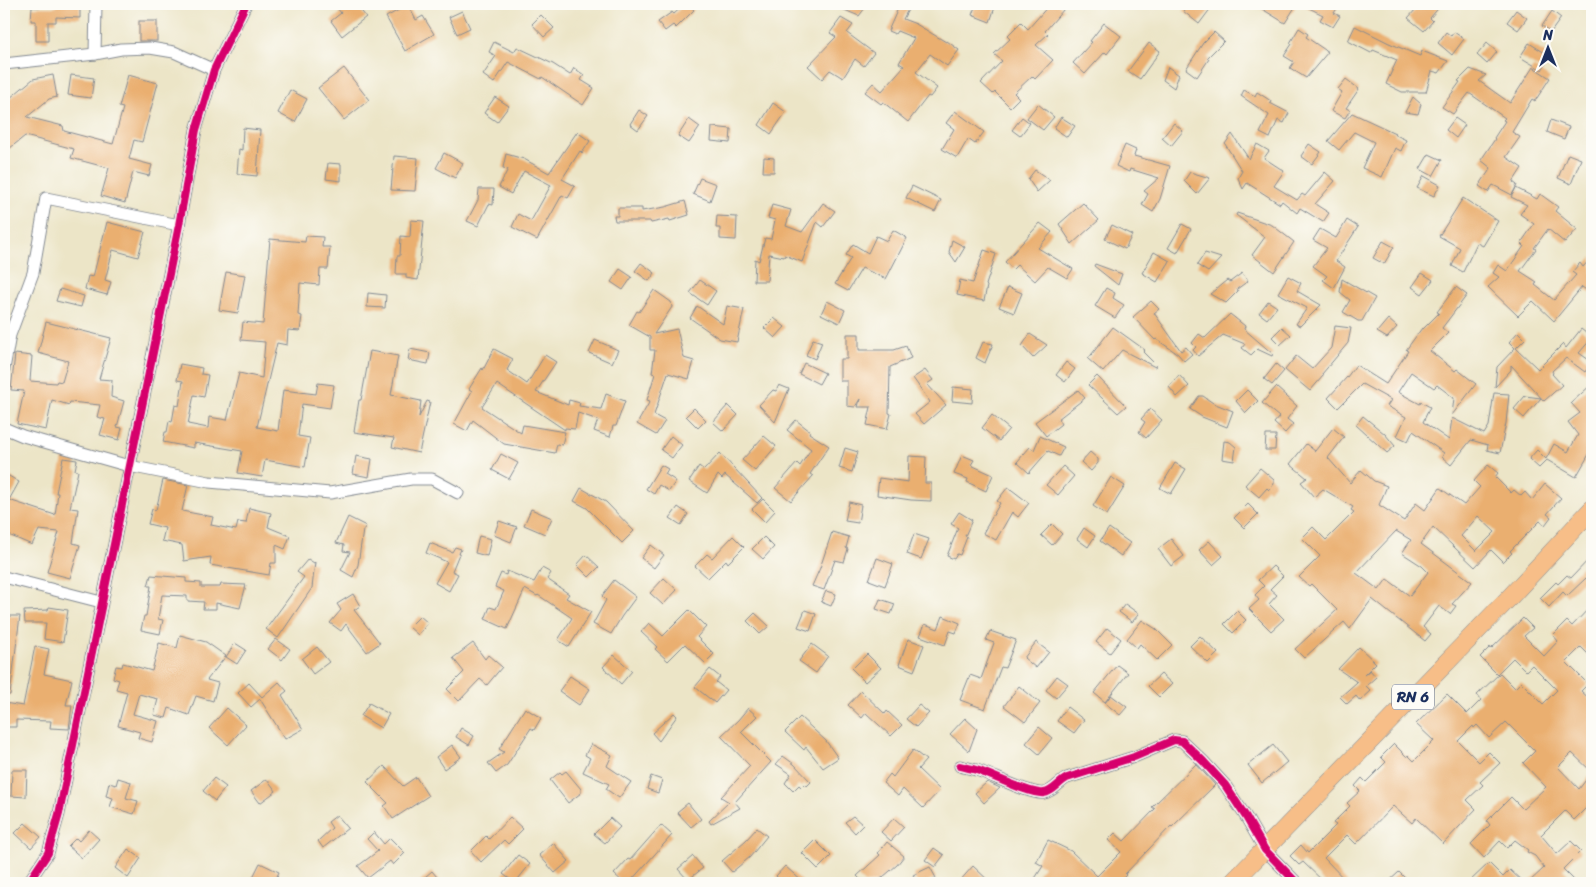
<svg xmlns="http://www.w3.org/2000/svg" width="1596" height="887" font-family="Sriracha,sans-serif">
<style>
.building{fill:#eaaf70;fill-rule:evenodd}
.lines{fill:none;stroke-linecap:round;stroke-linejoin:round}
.street-casing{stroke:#848a92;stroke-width:13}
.primary-casing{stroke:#848a92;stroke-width:19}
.street{stroke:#fff;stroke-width:11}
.primary{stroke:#f7be88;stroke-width:18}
.cycleway-casing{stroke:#fdfcf7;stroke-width:11}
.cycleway{stroke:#d6006c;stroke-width:8}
.labels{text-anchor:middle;stroke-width:5;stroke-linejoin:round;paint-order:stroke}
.shield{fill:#fdfcf7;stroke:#5f6c8c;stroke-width:1}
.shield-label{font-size:15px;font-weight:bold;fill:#1b2f5e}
</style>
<rect width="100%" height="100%" fill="#fdfcf7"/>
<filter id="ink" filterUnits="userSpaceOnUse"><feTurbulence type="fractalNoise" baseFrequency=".02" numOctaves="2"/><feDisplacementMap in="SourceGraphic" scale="10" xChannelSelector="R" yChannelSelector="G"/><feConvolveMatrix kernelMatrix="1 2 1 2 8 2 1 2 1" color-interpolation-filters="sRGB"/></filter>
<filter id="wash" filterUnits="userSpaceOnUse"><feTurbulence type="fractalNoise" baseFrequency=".0096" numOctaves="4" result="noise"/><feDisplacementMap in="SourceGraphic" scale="20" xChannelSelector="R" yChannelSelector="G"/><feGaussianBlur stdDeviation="1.12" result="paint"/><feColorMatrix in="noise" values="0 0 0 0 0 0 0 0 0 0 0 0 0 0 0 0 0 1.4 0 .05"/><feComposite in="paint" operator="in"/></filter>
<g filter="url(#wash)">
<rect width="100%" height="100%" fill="#ece5c7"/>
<g id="blocks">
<!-- building -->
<g class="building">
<polygon points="57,4 80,4 80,18 56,17 56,22 48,22 48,41 36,41 36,21 31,21 32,7 57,7"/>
<polygon points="334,4 356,4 366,17 342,36 331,21 341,13"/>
<polygon points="685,4 688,4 694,10 676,28 673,25 665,31 658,22 672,12 674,14"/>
<polygon points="830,4 868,4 859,16"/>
<polygon points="900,4 911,4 903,19 916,24 946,42 947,41 959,50 947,66 930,54 916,72 937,88 930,97 928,96 908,122 883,102 881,104 865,92 873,83 882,91 904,66 899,63 914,38 897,31 895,34 888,31"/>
<polygon points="976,4 996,4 990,22 972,15"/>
<polygon points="1050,4 1057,4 1064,9 1045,31 1048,34 1036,45 1053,60 1035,79 1032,76 1014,93 1019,98 1010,107 995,92 993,94 981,83 1002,61 994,54 1010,39 1007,36 1021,22 1028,29"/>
<polygon points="1189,4 1214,4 1199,24 1183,11"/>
<polygon points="1254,4 1297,4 1285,23"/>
<polygon points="1301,4 1340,4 1334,13 1340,16 1333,27 1320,20 1323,15"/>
<polygon points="1426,4 1442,4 1430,18 1433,21 1424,31 1408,18 1417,8 1420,10"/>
<polygon points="408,5 416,20 423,16 434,34 405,51 386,17"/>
<polygon points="1516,10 1527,18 1518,30 1507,22"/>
<polygon points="462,11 470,28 457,34 449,17"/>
<polygon points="1552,11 1561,18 1551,32 1542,26"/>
<polygon points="541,15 554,28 544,37 532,24"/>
<polygon points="841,18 853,25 847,33 874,53 864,66 855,59 843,78 830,70 822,79 808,66 836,37 830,33"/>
<rect x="139" y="21" width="18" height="20"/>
<polygon points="1104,23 1121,36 1107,54 1105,52 1085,74 1073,63 1092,42 1090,41"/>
<polygon points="1355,26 1389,43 1420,56 1422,51 1448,61 1439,73 1432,71 1426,92 1402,92 1386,84 1397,60 1373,50 1371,53 1348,41"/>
<polygon points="1299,28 1308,34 1306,37 1328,52 1306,78 1290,68 1294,62 1284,56 1292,44 1290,43"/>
<polygon points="1214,32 1224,41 1207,58 1209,59 1197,77 1186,69 1203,43"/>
<polygon points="1446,32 1451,36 1454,32 1464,39 1452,55 1438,43"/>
<polygon points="494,42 514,52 517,47 553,64 570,75 574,68 584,75 581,80 594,88 583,105 542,77 541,79 508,62 494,83 483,75 496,56 489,52"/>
<polygon points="1149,43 1160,51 1140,79 1128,71"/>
<polygon points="1487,43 1497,52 1487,64 1477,55"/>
<polygon points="1529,43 1550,56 1542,70 1520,57"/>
<polygon points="1168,67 1179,75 1174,88 1163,80"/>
<polygon points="1533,67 1550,78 1535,101 1532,99 1512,132 1520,137 1506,157 1522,168 1513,182 1517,185 1512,195 1493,185 1488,192 1479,186 1491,168 1481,160 1495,139 1494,138 1505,121 1503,120 1505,118 1469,93 1453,114 1442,107 1460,82 1458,81 1470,69 1486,75 1479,81 1510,103"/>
<polygon points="344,68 369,100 344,120 318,88"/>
<polygon points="53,75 57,97 49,99 27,117 63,126 64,131 113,144 123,108 119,107 128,75 158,83 142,142 134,140 129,159 152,165 149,176 133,172 125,203 101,196 109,168 71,158 74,149 25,136 4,153 4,103 33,79"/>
<polygon points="71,75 94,78 91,98 68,95"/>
<polygon points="1346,79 1359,89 1346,108 1350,110 1345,118 1331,111 1342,92 1338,89"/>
<polygon points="290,90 307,99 295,122 278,113"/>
<polygon points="1244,90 1255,96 1257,92 1271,101 1270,103 1289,113 1284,123 1278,120 1270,138 1260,133 1269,115 1241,96"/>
<polygon points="495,97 509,106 497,122 484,113"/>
<polygon points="1413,97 1421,104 1418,114 1405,112"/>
<polygon points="773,103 786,112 771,134 759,125"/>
<polygon points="1038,104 1054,117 1043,130 1027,118"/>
<polygon points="639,110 648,116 638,130 630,124"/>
<polygon points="955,111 984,132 975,144 968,139 957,158 942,149 954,129 946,123"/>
<polygon points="1352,113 1395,133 1394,134 1406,140 1401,151 1395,148 1382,177 1362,168 1374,142 1354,132 1339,150 1328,141"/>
<polygon points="1022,117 1030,123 1020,136 1012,130"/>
<polygon points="1061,117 1075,126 1067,137 1054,128"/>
<polygon points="1455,118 1465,125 1456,138 1446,130"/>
<polygon points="689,119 700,127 689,143 678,136"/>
<polygon points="1551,120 1569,127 1564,139 1547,132"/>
<polygon points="1174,123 1183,131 1171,146 1162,138"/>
<polygon points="712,127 731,129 730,143 711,141"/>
<polygon points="243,128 260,130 257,176 237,174 239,149 242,150"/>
<polygon points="577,132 590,141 582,153 580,151 562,179 575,186 568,198 562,195 537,240 512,227 518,214 531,221 551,185 524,171 511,194 499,187 508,169 503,168 506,154 524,159 549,173"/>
<polygon points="1232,134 1249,159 1257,144 1269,151 1264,158 1284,171 1274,186 1297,200 1302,194 1305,196 1325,172 1335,181 1315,204 1329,213 1323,222 1300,208 1297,213 1282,201 1280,204 1247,183 1243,189 1238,178 1242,171 1225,144"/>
<polygon points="1309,144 1321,152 1312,164 1301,156"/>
<polygon points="1125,145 1136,150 1134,156 1170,166 1160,199 1153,212 1142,205 1148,194 1144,191 1159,178 1130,169 1129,172 1116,166"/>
<polygon points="444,153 463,163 455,178 436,168"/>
<polygon points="1429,154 1442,160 1433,176 1420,169"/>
<polygon points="1568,154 1581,159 1571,184 1558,178"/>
<polygon points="394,156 418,158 415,191 391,190"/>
<polygon points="764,157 774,158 774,172 763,172"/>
<polygon points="328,163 341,164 341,181 326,179"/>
<polygon points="1035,170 1050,180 1037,192 1028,179"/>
<polygon points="1190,172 1210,178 1197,194 1184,181"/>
<polygon points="1424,176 1440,185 1434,196 1417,188"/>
<polygon points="700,178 716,184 710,201 693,194"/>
<polygon points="912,186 941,200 935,212 906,198"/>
<polygon points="1516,188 1537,199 1540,194 1558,207 1555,211 1577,229 1565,243 1548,229 1534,248 1536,249 1520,271 1537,282 1535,285 1554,300 1576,275 1572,272 1580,263 1583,267 1592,257 1592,294 1582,287 1554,321 1533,301 1518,316 1488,287 1499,277 1493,273 1498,265 1507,271 1524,246 1521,243 1534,224 1520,214 1527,205 1511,197"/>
<polygon points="479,189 494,189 493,205 489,204 478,226 467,221 478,200"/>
<polygon points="1463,198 1498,221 1483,246 1477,243 1463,272 1452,266 1460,248 1439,236"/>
<polygon points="685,201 689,215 670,221 669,219 651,223 650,221 615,221 614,216 618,216 618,208 642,208 642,211 665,207"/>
<polygon points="823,203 835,211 823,227 817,222 802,262 785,255 784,257 769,254 767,281 754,281 755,259 759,261 765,238 771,239 775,220 768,218 772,205 791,210 786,226 802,232"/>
<polygon points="1083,203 1099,220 1072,244 1059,224"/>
<polygon points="1237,213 1272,225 1294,242 1274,272 1252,255 1265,237 1236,215"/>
<polygon points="717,216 737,217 736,240 720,239 720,228 716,228"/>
<polygon points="411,220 424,221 418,280 406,278 406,274 396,274 397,256 400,256 401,236 410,237"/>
<polygon points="1347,220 1358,227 1336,261 1345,267 1334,288 1323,280 1327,276 1313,266 1327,248 1313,240 1320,229 1336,238"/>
<polygon points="107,222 145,232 138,257 113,250 105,280 111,282 107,295 85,289 88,276 93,277"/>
<polygon points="1040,223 1052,232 1038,248 1073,269 1067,278 1048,267 1035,281 1017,265 1013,269 1005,262"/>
<polygon points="1182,224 1191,229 1177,253 1168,248"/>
<polygon points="1112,225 1132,235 1125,249 1105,239"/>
<polygon points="893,230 907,238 886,279 862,268 848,291 835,284 851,258 846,255 853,244 868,253 876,236 887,241"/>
<polygon points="306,236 323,237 322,247 330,247 328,269 320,269 319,285 300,283 298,315 302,316 300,331 288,330 287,345 277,343 257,427 278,431 283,390 316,394 318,383 334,385 330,408 302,404 298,436 310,438 305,467 265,460 262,477 238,473 242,451 194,443 194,448 163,442 165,432 167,432 169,421 172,422 175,405 179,406 183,381 177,380 180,364 202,368 201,374 208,375 204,397 194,395 188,424 208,428 209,417 227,420 239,373 262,378 265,342 241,340 243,322 263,324 270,239 305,242"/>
<polygon points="952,240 965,247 956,262 949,252"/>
<polygon points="1383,241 1394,247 1384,264 1373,258"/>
<polygon points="984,250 996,254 986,285 987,286 984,301 957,295 960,280 973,283"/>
<polygon points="1154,252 1170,261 1157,282 1142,273"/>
<polygon points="1205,253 1221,258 1208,272 1197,265"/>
<polygon points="641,263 655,273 649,281 635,271"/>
<polygon points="1095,264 1122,274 1118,285 1094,266"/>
<polygon points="620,269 632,277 623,290 611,282"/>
<polygon points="226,272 245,275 238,313 219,310"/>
<polygon points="1242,273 1248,281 1237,289 1238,291 1226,303 1210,294 1227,280 1230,282"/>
<polygon points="1422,273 1433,280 1422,294 1412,287"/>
<polygon points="1288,276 1301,283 1297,291 1321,305 1300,326 1296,324 1307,308 1278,293"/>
<polygon points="1342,279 1375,298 1362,321 1358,321 1343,312 1350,300 1340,292"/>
<polygon points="700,280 716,291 707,305 690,293"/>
<polygon points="1008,287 1022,293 1014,313 999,307"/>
<polygon points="1456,287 1467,295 1442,328 1448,333 1430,351 1455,371 1457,369 1476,384 1452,415 1454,398 1437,385 1434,388 1411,372 1398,392 1420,404 1421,402 1430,407 1423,422 1449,440 1452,418 1484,434 1489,426 1494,393 1509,394 1506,423 1500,453 1487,450 1488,445 1471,440 1451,465 1442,457 1444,453 1413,431 1408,441 1397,436 1406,417 1387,406 1391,400 1362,384 1338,408 1328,398 1347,377 1356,365 1386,384 1408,351 1406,350 1422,328 1423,329 1439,313 1437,312"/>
<polygon points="1106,288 1115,293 1113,298 1124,305 1115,318 1095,306"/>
<polygon points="60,289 84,296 81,307 56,301"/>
<polygon points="654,290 671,302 672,307 654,334 677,329 684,358 694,361 689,379 668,373 654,415 665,421 656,435 637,424 650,401 647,400 655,374 652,373 655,350 650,350 650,337 629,325 637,311 639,312"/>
<polygon points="368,293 386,295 385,308 367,307"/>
<polygon points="827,301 845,310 839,323 821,314"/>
<polygon points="1151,301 1159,309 1154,313 1181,351 1186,347 1192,354 1184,361 1178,354 1156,339 1155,340 1133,317"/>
<polygon points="1268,301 1277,307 1267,319 1259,313"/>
<polygon points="697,306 723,324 727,306 744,309 737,342 720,339 690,318"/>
<polygon points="1230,314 1245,326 1244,329 1273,354 1272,356 1257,349 1251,355 1242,348 1245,344 1223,335 1198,356 1193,350 1196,347 1192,343 1199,334 1205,338"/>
<polygon points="774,318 785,327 775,338 764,328"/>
<polygon points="1388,319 1397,327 1387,338 1377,332"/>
<polygon points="46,322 111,338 99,379 112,380 111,397 124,401 117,427 122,428 119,440 100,435 105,419 97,417 100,405 70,402 69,405 52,400 46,430 17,424 24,391 11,390 15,354 32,356 30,381 56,383 57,381 62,382 68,361 38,353"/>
<polygon points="1335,326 1351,328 1348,343 1322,374 1323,376 1310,391 1285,370 1296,356 1312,369 1331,348"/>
<polygon points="1113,327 1145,350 1143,352 1156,365 1155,367 1122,350 1103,372 1088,359"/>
<polygon points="1282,327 1291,335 1280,345 1272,337"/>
<polygon points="1581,329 1592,338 1579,353 1592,362 1585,372 1566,358 1552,371 1553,373 1552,374 1562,385 1544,401 1511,365 1511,370 1495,387 1497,367 1515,348 1509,342 1518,332 1525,339 1516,348 1538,369 1563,344 1566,348"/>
<polygon points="847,334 859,334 859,350 894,350 906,346 911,358 890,367 889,413 891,414 887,429 867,425 871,407 858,407 860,399 855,407 847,406 847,381 840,381 840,359 847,359"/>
<polygon points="1030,334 1047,345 1033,358 1022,346"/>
<polygon points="813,339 822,342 815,359 806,355"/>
<polygon points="595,340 618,350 612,363 589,353"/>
<polygon points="983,342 993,344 985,363 976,358"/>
<polygon points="410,349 430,353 428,364 408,360"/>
<polygon points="494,349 513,359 507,370 527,384 545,355 556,362 536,392 568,405 569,400 580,403 579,406 601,409 606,394 625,401 616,426 613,426 610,437 594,431 598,420 578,413 575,429 565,428 565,430 497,384 482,407 521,433 523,425 565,432 562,445 557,444 555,453 504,444 473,420 467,431 454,424 472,391 469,389 482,368 483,370"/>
<polygon points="370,351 398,356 391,395 421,401 419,417 427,401 430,402 419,453 392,447 394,438 354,432 359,400 361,400"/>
<polygon points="1066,362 1075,369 1065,382 1056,375"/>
<polygon points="804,363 825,373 819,384 799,374"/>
<polygon points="1276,364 1284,371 1272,385 1264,379"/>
<polygon points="925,370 933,380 927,384 946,405 924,424 915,414 930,402 913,378"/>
<polygon points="1179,375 1189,386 1177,397 1169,387"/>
<polygon points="1097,376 1126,406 1118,413 1088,385"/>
<polygon points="1592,384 1592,449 1576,477 1547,460 1539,468 1529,459 1537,450 1546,459 1554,444 1568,452 1578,435 1568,422 1580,413 1571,403"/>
<polygon points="779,385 789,389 775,422 759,405 773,390 776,391"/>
<polygon points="953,387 973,389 972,403 952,401"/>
<polygon points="1276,387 1297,406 1287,419 1293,424 1285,433 1274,423 1279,417 1262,403"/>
<polygon points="1078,390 1085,398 1058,419 1061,424 1046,436 1035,422"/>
<polygon points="1247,390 1258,401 1246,413 1236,401"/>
<polygon points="1199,396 1203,396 1213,403 1233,411 1227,427 1202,417 1190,409"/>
<polygon points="1525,396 1541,398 1524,418 1514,409"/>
<polygon points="728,405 738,415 723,431 713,422"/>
<polygon points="694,408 706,420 698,428 686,416"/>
<polygon points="1150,409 1162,420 1146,438 1139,432 1145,422 1141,419"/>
<polygon points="992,415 1009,429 999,441 982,428"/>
<polygon points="1363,416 1385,434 1395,446 1387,453 1356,425"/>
<polygon points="796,420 810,431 809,433 829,446 810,474 813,476 791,501 775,488 797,463 800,466 811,449 787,430"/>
<path d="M1333,428L1344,437L1328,458L1350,483L1361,470L1374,481L1387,486L1379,505L1404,521L1416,503L1425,510L1440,488L1464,505L1480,487L1474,481L1488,465L1498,473L1495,477L1511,493L1514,490L1521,496L1525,492L1532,500L1545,484L1561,498L1547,514L1551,517L1545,525L1540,521L1510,551L1512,553L1503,562L1491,550L1475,567L1433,527L1421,544L1472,582L1452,604L1456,606L1450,614L1439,606L1423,627L1431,634L1425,641L1372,599L1350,629L1344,622L1304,658L1295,649L1337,610L1311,584L1309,586L1299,577L1320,556L1302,538L1313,527L1326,540L1354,512L1351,510L1353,507L1323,489L1314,497L1301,482L1307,478L1290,464L1306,444L1315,451ZM1478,516L1495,532L1476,551L1461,536ZM1396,531L1411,540L1402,553L1422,566L1428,572L1410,596L1387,579L1379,590L1356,573Z"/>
<polygon points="1266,435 1276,435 1275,450 1265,450"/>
<polygon points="671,436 682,445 672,458 661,450"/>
<polygon points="764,436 776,446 755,471 742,460"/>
<polygon points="1040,436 1064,447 1059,456 1048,451 1029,473 1017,462 1030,447 1034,450"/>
<polygon points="1224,441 1230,442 1236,447 1234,461 1222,459"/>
<polygon points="845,448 858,452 852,472 839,468"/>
<polygon points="1090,452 1098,459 1098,463 1091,471 1081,462"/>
<polygon points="720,453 762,498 757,503 725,475 722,479 718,475 707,493 689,481 699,466 704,470"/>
<polygon points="501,454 518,463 509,479 492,470"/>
<polygon points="962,455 974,460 971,465 993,475 986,491 967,482 968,479 954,474"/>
<polygon points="356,456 372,459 369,477 353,474"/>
<polygon points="909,456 926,457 925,483 931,483 931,501 911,500 877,495 879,478 908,482"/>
<polygon points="63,458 77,460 75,470 78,471 70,508 78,509 73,543 80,545 70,578 47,572 59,532 39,530 32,545 4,533 4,473 19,482 9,500 55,515 58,493 56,493"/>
<polygon points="1175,463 1186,469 1171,494 1160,488"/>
<polygon points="661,465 668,469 665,474 676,481 669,491 659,485 654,494 646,489"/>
<polygon points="1063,466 1074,476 1058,495 1046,485"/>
<polygon points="1260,468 1274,480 1274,484 1269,490 1267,488 1259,497 1245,485"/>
<polygon points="1111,477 1125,486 1107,515 1093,506"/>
<polygon points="163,480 188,485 182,511 213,517 211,525 236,530 238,522 246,523 249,508 271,513 268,527 290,536 285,549 276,545 276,563 271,563 269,575 210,565 211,557 184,561 182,545 162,541 165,528 148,524 152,509 156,510"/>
<polygon points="1008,487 1029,503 1018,517 1012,512 996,540 983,533 1000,503 997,501"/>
<polygon points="581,488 606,502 634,531 622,543 587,508 574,501"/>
<polygon points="763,499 775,511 765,522 752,509"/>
<polygon points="849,502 861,505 858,523 845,521"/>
<polygon points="1248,504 1258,514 1244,528 1234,518"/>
<polygon points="678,507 688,514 681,525 670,518"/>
<polygon points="531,509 552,518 545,534 524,525"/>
<polygon points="959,512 972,520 965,536 967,537 960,555 957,554 954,559 947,556 958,528 951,524"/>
<polygon points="348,517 366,526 363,530 358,565 353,577 341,570 350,552 343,551 344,545 336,543"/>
<polygon points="499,521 517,527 511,542 494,535"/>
<polygon points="1052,524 1062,534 1052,545 1041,535"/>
<polygon points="1084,528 1095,536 1088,547 1077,539"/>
<polygon points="1109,528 1130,543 1121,556 1100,541"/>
<polygon points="832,532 849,537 846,548 848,549 844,562 835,560 824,590 812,586 820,568"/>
<polygon points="914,534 929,539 921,559 907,554"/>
<polygon points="479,536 491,539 487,556 475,553"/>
<polygon points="733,536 744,547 728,563 726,560 708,578 695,566 707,554 712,558"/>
<polygon points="764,537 774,547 763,559 752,549"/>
<polygon points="1171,539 1184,556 1171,566 1158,549"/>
<polygon points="1209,541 1223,556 1213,565 1199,550"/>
<polygon points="430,543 452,552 455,547 461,549 452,571 458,574 449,591 435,583 447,562 426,553"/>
<polygon points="651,545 664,555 654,568 641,558"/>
<polygon points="586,555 599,567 589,577 577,565"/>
<polygon points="1592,556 1592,584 1586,578 1567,596 1563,592 1549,607 1540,598 1556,582 1558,584 1567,575 1571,578"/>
<polygon points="877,558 893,564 885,586 869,580"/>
<polygon points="308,559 314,563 315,562 312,588 278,638 266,629 304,577 297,572"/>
<polygon points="1273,566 1283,576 1270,589 1277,595 1269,604 1284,619 1271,631 1249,609 1259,600 1255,595 1264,586 1258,580"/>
<polygon points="542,568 551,573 547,579 569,594 566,598 591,612 569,647 558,640 572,618 538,595 537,596 525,589 507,629 485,619 490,607 496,609 504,591 495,587 501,573 506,575 507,571 534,582"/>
<polygon points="151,575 186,578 186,582 201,583 201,587 220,587 221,584 246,585 240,608 216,603 216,609 203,609 204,602 187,601 187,596 162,595 158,619 163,620 160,634 141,630 144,616 146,616 151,586 148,586"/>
<polygon points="664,578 677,590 663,605 650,593"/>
<polygon points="614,580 636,597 622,616 611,634 593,624 606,600 602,596"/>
<polygon points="826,591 836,594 831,606 821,602"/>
<polygon points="353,594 360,606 354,610 380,643 367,652 346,624 341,631 330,623 341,610 337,604"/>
<polygon points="880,599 895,604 891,614 876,609"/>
<polygon points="1125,604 1139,614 1132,622 1119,612"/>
<path d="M1592,605V658L1581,647L1566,662L1588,684L1581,691L1592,701V802L1574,820L1565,811L1541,835L1557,854L1571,841L1581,851L1563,869L1577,883H1528L1544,868L1535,856L1527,852L1528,850L1515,840L1507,848L1500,841L1484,858L1471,844L1490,825L1487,821L1511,797L1523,809L1546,787L1523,763L1535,751L1506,722L1489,738L1477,725L1474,728L1473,726L1458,741L1479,762L1489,752L1500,763L1480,782L1483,785L1467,800L1476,809L1443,844L1416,818L1412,823L1393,806L1356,844L1347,835L1324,858L1348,883H1325L1303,862L1299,865L1290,856L1301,845L1308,853L1336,825L1333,823L1350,806L1347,803L1360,791L1355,786L1362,778L1366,782L1386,762L1381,757L1394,744L1407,757L1408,755L1414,761L1434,741L1416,724L1447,694L1467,714L1481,700L1477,695L1500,673L1515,688L1521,682L1543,704L1557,690L1532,665L1526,671L1513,658L1497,674L1480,657L1490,647L1491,649L1523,618L1533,628L1524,636L1544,656L1558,641L1553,635L1567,621L1572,626ZM1572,753L1592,772L1579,789L1558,767Z"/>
<polygon points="49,607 68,610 63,642 44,639 46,623 25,623 24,611 48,610"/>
<polygon points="689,610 706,627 697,637 714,654 705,663 685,644 668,661 655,649 657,647 641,632 649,623 663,636"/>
<polygon points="805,610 816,614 810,631 798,627"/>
<polygon points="1237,611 1246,620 1233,633 1224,624"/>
<polygon points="755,613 769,626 760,634 747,621"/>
<polygon points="4,616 20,616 10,695 4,695"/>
<polygon points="420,616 428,623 418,635 409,627"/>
<polygon points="943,616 960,623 956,633 950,631 945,645 920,636 925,624 938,629"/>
<polygon points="1142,620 1156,629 1172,645 1157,660 1140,644 1137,648 1127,639"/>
<polygon points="1107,628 1121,639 1110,653 1096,642"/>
<polygon points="990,631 1016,640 1005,668 1001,667 985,709 960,700 970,675 981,679 994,643 986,640"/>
<polygon points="180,635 206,642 226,656 207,680 218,683 213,701 196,696 189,715 169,708 166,718 154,715 158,699 139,694 133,714 158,721 152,742 138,738 140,732 118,726 127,692 116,689 119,680 113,678 116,666 122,667 123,663 152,671 159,643 177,648"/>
<polygon points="1200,636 1218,653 1208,663 1190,646"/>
<polygon points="276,639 290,649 282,660 268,649"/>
<polygon points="908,639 924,645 914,671 899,665"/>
<polygon points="1036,642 1049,652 1036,668 1024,658"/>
<polygon points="235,643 246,650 237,664 226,657"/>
<polygon points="473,643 485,659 488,655 502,667 487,685 480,679 459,701 447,689 464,672 453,658"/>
<polygon points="812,644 828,656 816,673 799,661"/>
<polygon points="35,646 49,649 44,674 72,680 66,705 72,705 69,729 50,728 51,721 16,720 16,727 4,727 4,703 23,706"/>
<polygon points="317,647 329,662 313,674 302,659"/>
<polygon points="1359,647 1376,663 1364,675 1370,670 1376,677 1366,686 1371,691 1360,701 1356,696 1347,704 1340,697 1357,682 1338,669"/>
<polygon points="867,654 881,668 865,682 852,669"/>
<polygon points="614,655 632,671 621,684 603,667"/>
<polygon points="1117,665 1128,673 1105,702 1094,693"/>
<polygon points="710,669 720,677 716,682 726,690 715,703 695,687"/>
<polygon points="1161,674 1172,684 1159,697 1148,686"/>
<polygon points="570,676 590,689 579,705 559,691"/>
<polygon points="1057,676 1068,684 1056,698 1046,690"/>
<polygon points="279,682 287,691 282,695 303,729 285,739 260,699 251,707 238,693 249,683 262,697"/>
<polygon points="1019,686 1040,703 1025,722 1004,706"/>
<polygon points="861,691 885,714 887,711 902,725 891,736 866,713 862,718 848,705"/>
<polygon points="1111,695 1127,707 1120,715 1105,703"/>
<polygon points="369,703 389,714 381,728 361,716"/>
<polygon points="919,705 929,713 916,727 906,719"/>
<polygon points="1067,707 1084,720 1074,733 1057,721"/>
<polygon points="227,708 246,725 228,745 209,728"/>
<polygon points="525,708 541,718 534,730 531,728 507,765 496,773 488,763 504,752 499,749"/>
<polygon points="748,708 757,716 741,732 771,762 735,802 740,808 711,824 709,821 729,802 721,797 750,766 721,736 738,720"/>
<polygon points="674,713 677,716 659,741 652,733"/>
<polygon points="800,717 826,741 838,758 823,768 806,747 804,750 785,732"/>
<polygon points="965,718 977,729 969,751 950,734"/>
<polygon points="1039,727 1052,738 1039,754 1026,743"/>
<polygon points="461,728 474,736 469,745 456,737"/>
<polygon points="591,744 612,755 607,766 631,782 619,798 606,789 609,784 583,772 590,758 585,755"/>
<polygon points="452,745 461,757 444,769 436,757"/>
<polygon points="1273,745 1287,762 1262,783 1248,765"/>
<polygon points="913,750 926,760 918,769 940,790 923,808 903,789 898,796 883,783 890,774 893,777"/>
<polygon points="783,756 794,764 811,782 807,786 804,784 801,787 799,785 793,791 785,783 791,774 776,764"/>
<polygon points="1196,764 1215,785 1172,827 1171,826 1125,874 1126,875 1118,883 1032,883 1043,866 1036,862 1048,840 1071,851 1097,876 1121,852 1108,840 1115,833 1124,841 1155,809 1152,807"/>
<polygon points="384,766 403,786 416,777 428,796 393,819 384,806 388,803 367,782"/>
<polygon points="12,770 27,770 26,797 11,796"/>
<polygon points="566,771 581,789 581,793 568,803 550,780 560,772 562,774"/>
<polygon points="651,776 662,780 658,793 647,789"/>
<polygon points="118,778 131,782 126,798 138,801 134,814 110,807 113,798 106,796 109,783 116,785"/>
<polygon points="214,778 226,787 215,801 203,791"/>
<polygon points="267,779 276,791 260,803 251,791"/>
<polygon points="987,782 1000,788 984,803 975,793"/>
<polygon points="688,803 701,819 691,827 677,812"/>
<polygon points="337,815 348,828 323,848 318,841 332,828 328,822"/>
<polygon points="853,816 863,825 855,833 845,822"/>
<polygon points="510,817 523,829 508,844 504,840 481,862 471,851 486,836 489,839"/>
<polygon points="610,818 620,827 605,843 594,834"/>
<polygon points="894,818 904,827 891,841 881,832"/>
<polygon points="25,823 41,837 31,848 15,833"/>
<polygon points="661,825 672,835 629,883 624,883 614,874 628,859 630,860"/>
<polygon points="757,828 767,836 750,857 732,872 722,861 746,840"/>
<polygon points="89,830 99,839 82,858 68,846 76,838 79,841"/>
<polygon points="374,832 384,844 390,838 405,853 393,865 390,861 368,878 358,866 378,851 367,839"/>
<polygon points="815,840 831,856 818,869 802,853"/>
<polygon points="887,842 904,856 897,865 876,883 864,883 857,876 880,855 878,853"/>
<polygon points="553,843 569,861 555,873 539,855"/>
<polygon points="934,848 944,855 935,867 925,860"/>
<polygon points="128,849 141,858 128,878 115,868"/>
<polygon points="518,855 530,864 515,883 503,874"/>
<polygon points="693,856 703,868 688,880 678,869"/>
<polygon points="260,863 279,872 274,883 261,883 252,879"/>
<polygon points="1489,863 1503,877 1510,870 1524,883 1468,883"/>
<polygon points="785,866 804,883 783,883 776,876"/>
<polygon points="973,866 991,883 958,883"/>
<polygon points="930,867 936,878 924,883 917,883 913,875"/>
<polygon points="432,871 442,883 418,883"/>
<polygon points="1399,872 1410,883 1387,883"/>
</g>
</g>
</g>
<g filter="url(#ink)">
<use href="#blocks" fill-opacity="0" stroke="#848a92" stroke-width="1"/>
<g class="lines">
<defs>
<g id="street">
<polyline points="95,54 96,4"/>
<polyline points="4,64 95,54 121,49 150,48 174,52 214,70"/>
<polyline points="4,369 10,335 33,273 46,198 179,225"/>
<polyline points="4,428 23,436 129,466 209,482 330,493 411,479 432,479 458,493"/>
<polyline points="4,577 101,602"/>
<path d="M960,766C967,768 975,769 982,772C996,777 1032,795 1044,793C1053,792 1059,782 1067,778L1134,757L1174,740L1182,741L1203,761L1225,785L1246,817L1265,850L1297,883"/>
<polyline points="28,883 48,853 59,814 179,225 196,130 214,70 246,4"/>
</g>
<polyline id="primary" points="1232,883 1510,597 1592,509"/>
</defs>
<!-- street casing -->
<use href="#street" class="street-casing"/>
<!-- primary casing -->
<use href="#primary" class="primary-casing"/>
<!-- street -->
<use href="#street" class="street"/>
<!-- primary -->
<use href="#primary" class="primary"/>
<defs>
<g id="cycleway">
<path d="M960,766C967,768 975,769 982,772C996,777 1032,795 1044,793C1053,792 1059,782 1067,778L1134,757L1174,740L1182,741L1203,761L1225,785L1246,817L1265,850L1297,883"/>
<polyline points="28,883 48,853 59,814 179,225 196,130 214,70 246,4"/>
</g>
</defs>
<!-- cycleway casing -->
<use href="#cycleway" class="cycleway-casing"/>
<!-- cycleway -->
<use href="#cycleway" class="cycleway"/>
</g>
</g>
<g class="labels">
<!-- shield labels -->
<rect class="shield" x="1392" y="684.5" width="42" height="25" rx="4"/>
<g class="shield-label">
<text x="1413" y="702">RN 6</text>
</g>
</g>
<!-- margin -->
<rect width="1596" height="887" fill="none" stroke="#fdfcf7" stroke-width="20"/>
<!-- north arrow -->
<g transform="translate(1548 48)" stroke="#fdfcf7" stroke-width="4" paint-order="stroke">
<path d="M0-4L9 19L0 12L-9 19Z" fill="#1b2f5e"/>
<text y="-8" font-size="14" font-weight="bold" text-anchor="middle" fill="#1b2f5e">N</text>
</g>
</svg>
